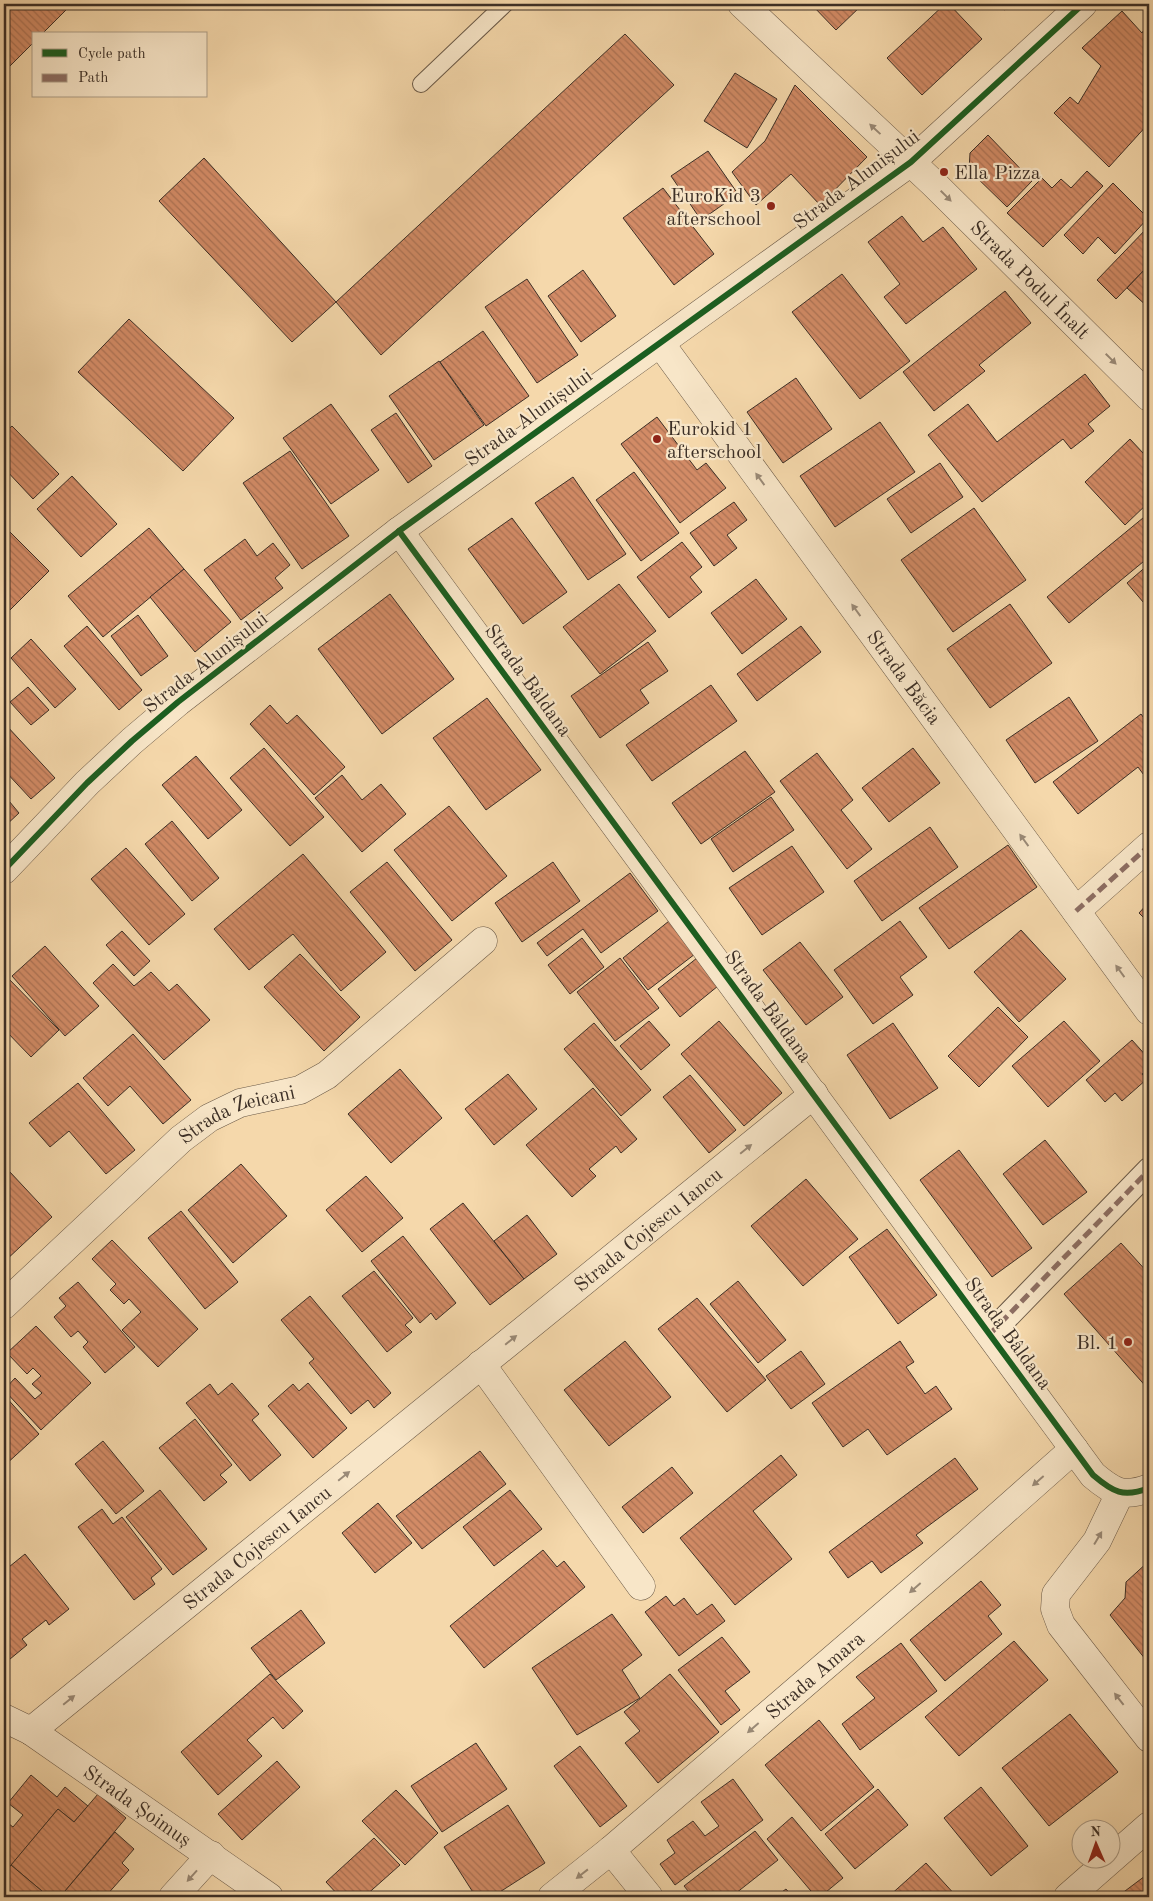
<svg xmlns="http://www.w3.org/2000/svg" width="1153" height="1901" font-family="'Old Standard TT',serif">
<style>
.building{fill:url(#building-back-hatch);stroke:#3c2f26}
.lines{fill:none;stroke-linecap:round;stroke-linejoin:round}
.service-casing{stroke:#6a5947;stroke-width:18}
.pedestrian-casing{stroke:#6a5947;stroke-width:26}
.minor-casing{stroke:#6a5947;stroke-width:29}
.tertiary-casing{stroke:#6a5947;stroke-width:29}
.service{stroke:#f8e6c8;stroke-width:16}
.pedestrian{stroke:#f8e6c8;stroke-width:24}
.minor{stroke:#f8e6c8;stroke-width:28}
.tertiary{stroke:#f8e6c8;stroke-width:28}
.quiet{stroke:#8d6e63;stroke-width:5;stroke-dasharray:10 5;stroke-linecap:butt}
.cycleway-casing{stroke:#f8e6c8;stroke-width:9}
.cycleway{stroke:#1b5e20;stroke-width:6}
.oneway{fill:#9a8a77}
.poi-dot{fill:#8f2418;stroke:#f8e6c8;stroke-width:2}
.labels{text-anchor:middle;stroke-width:4.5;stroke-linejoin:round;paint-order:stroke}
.poi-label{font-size:20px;fill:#3c2f26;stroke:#f8e6c8;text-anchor:start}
.street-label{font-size:20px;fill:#3c2f26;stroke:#f8e6c8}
</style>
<defs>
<pattern id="building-back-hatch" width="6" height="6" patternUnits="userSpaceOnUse" patternTransform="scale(1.25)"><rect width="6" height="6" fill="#d28b66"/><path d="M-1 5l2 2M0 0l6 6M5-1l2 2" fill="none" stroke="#ac7254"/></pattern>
</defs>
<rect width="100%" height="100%" fill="#f5d8ab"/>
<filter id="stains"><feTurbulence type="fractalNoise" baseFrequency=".004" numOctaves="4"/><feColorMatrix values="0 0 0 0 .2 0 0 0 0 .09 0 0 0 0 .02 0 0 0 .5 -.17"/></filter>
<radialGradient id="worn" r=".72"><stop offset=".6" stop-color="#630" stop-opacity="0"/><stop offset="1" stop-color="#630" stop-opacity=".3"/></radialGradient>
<!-- building -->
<g class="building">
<polygon points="4,4 72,4 42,34 34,34 34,42 4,72"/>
<polygon points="811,4 863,4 836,30"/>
<polygon points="945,4 949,4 982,39 922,95 887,58"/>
<polygon points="995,4 1009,4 1005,10"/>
<polygon points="1122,11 1142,33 1149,22 1149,77 1145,84 1149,88 1149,123 1109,167 1054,113 1070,97 1078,104 1101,66 1082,48"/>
<polygon points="625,34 674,85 381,355 336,302"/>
<polygon points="735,73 777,99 747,148 704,121"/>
<polygon points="795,85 867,157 820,205 791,174 756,205 732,172 765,141"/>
<polygon points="988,135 1032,181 1007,207 969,170 970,153"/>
<polygon points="708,151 738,194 701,220 671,176"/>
<polygon points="204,158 336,302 292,342 159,201"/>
<polygon points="1087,171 1103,186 1043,247 1007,213 1042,178 1052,188 1061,179 1071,188"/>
<polygon points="1113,183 1148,218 1115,254 1098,237 1083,254 1064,235"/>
<polygon points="663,188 714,254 674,285 623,218"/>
<polygon points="902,216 923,242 943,227 977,269 906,324 884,297 900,284 868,242"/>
<polygon points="1149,226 1149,265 1116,299 1097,280"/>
<polygon points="1149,265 1149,308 1127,288"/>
<polygon points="583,270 616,316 581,342 548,296"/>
<polygon points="842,274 910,361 860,399 792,312"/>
<polygon points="527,279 578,355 537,383 485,307"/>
<polygon points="1005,291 1031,323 979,365 985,371 934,411 903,372"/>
<polygon points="129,319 234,418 183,471 78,372"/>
<polygon points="483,331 529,396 486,426 440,362"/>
<polygon points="439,361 484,425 434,460 389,396"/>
<polygon points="1085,374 1110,406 1088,424 1094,431 1071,449 1063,439 982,502 928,435 968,404 997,442"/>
<polygon points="796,378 832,429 783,463 747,412"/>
<polygon points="331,404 379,470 331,504 283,438"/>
<polygon points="396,413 432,466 408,483 371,430"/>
<polygon points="657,417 697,470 706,463 726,488 680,523 621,444"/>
<polygon points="880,422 915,472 835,527 800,476"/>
<polygon points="12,426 59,474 33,499 4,468 4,433"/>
<polygon points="1130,439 1144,454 1149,450 1149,502 1125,525 1085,482"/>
<polygon points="290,451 349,536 302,569 243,483"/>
<polygon points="940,463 963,497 911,533 887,499"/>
<polygon points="634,472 679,533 641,561 596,500"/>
<polygon points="72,476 117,524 81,557 37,509"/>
<polygon points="573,477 626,554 588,580 535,503"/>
<polygon points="734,502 747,520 727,535 737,548 714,566 690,533"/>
<polygon points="974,508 1026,580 953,632 901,560"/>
<polygon points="1149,513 1149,557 1069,623 1047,597"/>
<polygon points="512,518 567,592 523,624 468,549"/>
<polygon points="4,526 49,571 10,610 4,604"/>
<polygon points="149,528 184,569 103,637 68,596"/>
<polygon points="245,539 257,556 273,543 290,565 275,578 283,588 241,620 204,570"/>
<polygon points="682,542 702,567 690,577 702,592 669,618 637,577"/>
<polygon points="1149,564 1149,609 1127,583"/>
<polygon points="184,569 231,622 195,652 150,597"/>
<polygon points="756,579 787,619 742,654 711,613"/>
<polygon points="619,584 656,631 600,674 563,627"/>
<polygon points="390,594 454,679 382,734 318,649"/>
<polygon points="1010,604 1052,663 990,708 947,649"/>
<polygon points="138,615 168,656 141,676 111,636"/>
<polygon points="87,626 142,690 119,710 64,646"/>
<polygon points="801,626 821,652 757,701 737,674"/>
<polygon points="31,639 76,689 55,708 11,658"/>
<polygon points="648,642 668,671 640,690 649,703 600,738 571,696"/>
<polygon points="711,685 737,721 652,781 626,745"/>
<polygon points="28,687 49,710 31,725 10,702"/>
<polygon points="4,694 10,701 4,707"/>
<polygon points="1069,697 1098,741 1035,783 1006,740"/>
<polygon points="487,698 541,770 486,810 433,738"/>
<polygon points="270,705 287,724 297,715 345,767 314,795 250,724"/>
<polygon points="1141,714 1149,725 1149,782 1138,767 1078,814 1053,782"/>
<polygon points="6,725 55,778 31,799 4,770 4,727"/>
<polygon points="264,748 324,817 290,846 230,778"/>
<polygon points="913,748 940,783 889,822 862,788"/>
<polygon points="745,751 775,792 701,844 672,803"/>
<polygon points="817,753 853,800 841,810 872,849 847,869 780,781"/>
<polygon points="196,756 242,810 208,839 162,785"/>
<polygon points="342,775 362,800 381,784 406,814 362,852 315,798"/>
<polygon points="4,795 19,813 4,827"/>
<polygon points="771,797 794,830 733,872 711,839"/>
<polygon points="449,806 507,876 452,921 394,850"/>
<polygon points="172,821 219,878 192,901 145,844"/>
<polygon points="930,827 958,867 882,921 854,881"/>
<polygon points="1008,845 1037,887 949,949 919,908"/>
<polygon points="792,846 824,892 762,935 729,888"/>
<polygon points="126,848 185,914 149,945 91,879"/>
<polygon points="303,854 386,952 341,991 293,934 249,970 214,929"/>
<polygon points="387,862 452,940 415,971 350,892"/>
<polygon points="553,862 580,901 522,942 495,903"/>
<polygon points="630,873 658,911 601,953 583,929 547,956 537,943"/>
<polygon points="1149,902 1149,923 1139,913"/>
<polygon points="669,921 695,954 648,990 623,958"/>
<polygon points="900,921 927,957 900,977 913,995 873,1024 834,970"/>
<polygon points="1021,930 1066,979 1019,1022 974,972"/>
<polygon points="122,931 150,961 134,976 106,945"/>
<polygon points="582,938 604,967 570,994 548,965"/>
<polygon points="800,942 843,997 806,1025 763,970"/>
<polygon points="45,946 99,1006 65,1036 12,976"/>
<polygon points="300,954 360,1017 324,1051 264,987"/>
<polygon points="620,958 659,1008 615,1041 577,992"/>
<polygon points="697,958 718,986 680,1017 658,989"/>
<polygon points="113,964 134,986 151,972 169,991 177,984 210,1020 164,1060 93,983"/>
<polygon points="4,974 59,1030 31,1057 4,1029"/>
<polygon points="998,1007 1028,1037 979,1087 948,1056"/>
<polygon points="649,1021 670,1045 641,1070 620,1046"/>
<polygon points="719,1021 782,1093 744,1126 681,1054"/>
<polygon points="1064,1021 1100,1061 1048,1107 1012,1066"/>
<polygon points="594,1023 651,1090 621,1116 564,1049"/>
<polygon points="893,1023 938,1088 890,1119 847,1055"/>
<polygon points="133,1034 191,1100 163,1124 130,1086 108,1106 83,1078"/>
<polygon points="1132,1040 1149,1059 1149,1068 1142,1074 1147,1079 1122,1101 1115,1093 1105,1102 1086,1080"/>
<polygon points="400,1069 442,1118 391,1163 348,1114"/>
<polygon points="508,1074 537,1109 494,1145 465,1109"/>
<polygon points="690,1075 736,1130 709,1153 663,1097"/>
<polygon points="78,1083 135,1150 106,1174 69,1131 50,1147 29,1123"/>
<polygon points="593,1088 637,1139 621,1153 616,1146 589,1169 596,1176 572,1197 526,1145"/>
<polygon points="1045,1140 1087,1192 1043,1225 1003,1174"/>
<polygon points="959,1150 1032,1248 992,1277 920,1180"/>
<polygon points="241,1164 287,1216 233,1263 188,1210"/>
<polygon points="10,1172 52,1217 4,1262 4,1177"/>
<polygon points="366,1176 403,1218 362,1252 326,1210"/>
<polygon points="806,1179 858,1239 803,1286 751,1226"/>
<polygon points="463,1203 524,1279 490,1305 430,1229"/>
<polygon points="181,1211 238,1282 205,1309 148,1238"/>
<polygon points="527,1215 557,1254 524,1279 494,1241"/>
<polygon points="887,1229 937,1295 898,1324 849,1257"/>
<polygon points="403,1236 456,1303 436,1320 431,1313 420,1323 371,1261"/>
<polygon points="112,1240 198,1329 158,1367 122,1330 141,1312 129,1299 124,1304 110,1290 116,1284 92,1259"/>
<polygon points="1121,1243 1149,1274 1149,1390 1064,1294"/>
<polygon points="374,1271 413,1318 405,1325 412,1332 387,1352 342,1296"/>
<polygon points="738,1281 786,1340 758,1363 710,1304"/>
<polygon points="78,1282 135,1347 105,1373 83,1347 88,1342 78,1331 71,1337 54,1317 66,1306 59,1298"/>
<polygon points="310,1296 391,1393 374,1408 368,1400 351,1414 309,1363 314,1359 281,1320"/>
<polygon points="697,1298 766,1380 727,1412 658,1329"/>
<polygon points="36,1326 91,1383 41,1430 4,1390 15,1378 35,1399 42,1393 32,1384 41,1376 33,1368 27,1374 7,1353"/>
<polygon points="625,1341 671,1397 609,1446 564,1390"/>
<polygon points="900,1341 914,1362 906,1367 925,1394 936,1386 952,1409 887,1455 868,1429 843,1447 812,1403"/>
<polygon points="801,1351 825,1384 791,1409 766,1376"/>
<polygon points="232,1383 259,1414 252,1420 281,1455 250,1481 186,1403 210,1384 218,1395"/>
<polygon points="308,1383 347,1428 313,1458 268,1406 293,1384 299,1391"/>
<polygon points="4,1395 39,1434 4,1466"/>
<polygon points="195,1419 232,1465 220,1475 227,1482 204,1501 159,1448"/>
<polygon points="103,1441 144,1491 116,1514 75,1464"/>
<polygon points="480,1451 506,1484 422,1549 396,1516"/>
<polygon points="781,1455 797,1475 753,1511 792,1559 735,1605 680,1538"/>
<polygon points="955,1458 978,1489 916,1535 923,1543 881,1573 872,1561 848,1578 829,1552"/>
<polygon points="672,1467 693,1493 643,1533 622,1507"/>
<polygon points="160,1490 207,1549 173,1575 126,1517"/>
<polygon points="510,1490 542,1529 494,1566 463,1527"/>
<polygon points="378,1503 412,1543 375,1573 342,1533"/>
<polygon points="102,1509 113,1524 122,1517 162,1569 151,1578 155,1584 134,1600 78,1527"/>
<polygon points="543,1550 557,1567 564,1561 585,1587 484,1668 450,1626"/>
<polygon points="25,1554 69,1609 49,1625 46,1620 22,1639 27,1645 4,1664 4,1571"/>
<polygon points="1149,1561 1149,1657 1146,1660 1110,1615 1125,1598 1126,1582"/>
<polygon points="981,1581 1001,1605 988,1616 1002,1634 945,1681 910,1640"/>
<polygon points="666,1596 674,1606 684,1598 697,1615 712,1604 725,1621 679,1656 645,1612"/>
<polygon points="301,1610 325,1643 276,1680 251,1648"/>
<polygon points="612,1614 642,1655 622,1670 640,1698 577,1735 532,1668"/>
<polygon points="722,1637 750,1672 725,1691 740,1710 721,1725 678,1670"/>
<polygon points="1014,1641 1048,1680 959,1756 925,1717"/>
<polygon points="901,1643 937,1691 860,1750 842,1724 875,1698 856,1677"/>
<polygon points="270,1674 303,1711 283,1729 273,1717 247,1740 262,1756 218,1795 181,1752"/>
<polygon points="670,1674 719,1732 658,1783 625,1743 640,1731 624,1712"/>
<polygon points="1070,1714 1118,1772 1049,1826 1002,1768"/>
<polygon points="819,1720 874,1787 821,1831 765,1765"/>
<polygon points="476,1743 507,1789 442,1832 411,1786"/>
<polygon points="580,1746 627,1806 600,1827 554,1766"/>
<polygon points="277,1761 300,1787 242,1840 218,1814"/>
<polygon points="31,1775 57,1797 65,1787 88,1806 74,1822 58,1809 4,1874 4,1820 13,1827 23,1815 8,1803"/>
<polygon points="733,1779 763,1820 675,1885 660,1864 675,1853 667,1840 693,1821 705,1836 719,1826 701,1802"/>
<polygon points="981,1787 1028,1846 991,1876 944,1818"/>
<polygon points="878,1789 908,1825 855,1869 825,1834"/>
<polygon points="396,1790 438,1833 405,1865 362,1821"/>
<polygon points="98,1794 126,1818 60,1897 49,1897 11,1865 58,1809 74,1822"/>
<polygon points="508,1805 545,1863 492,1897 476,1897 444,1847"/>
<polygon points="792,1817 843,1878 820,1897 816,1897 767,1839"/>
<polygon points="755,1831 778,1860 731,1897 693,1897 684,1886"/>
<polygon points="115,1832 134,1849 122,1863 129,1870 105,1897 60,1897"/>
<polygon points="374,1838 400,1865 364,1897 340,1897 326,1882"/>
<polygon points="926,1863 957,1897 888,1897"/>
<polygon points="11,1865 49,1897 4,1897 4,1874"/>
<polygon points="1149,1873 1149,1897 1117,1897"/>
<polygon points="786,1889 793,1897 775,1897"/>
</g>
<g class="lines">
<defs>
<polyline id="service" points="421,84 505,4"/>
<polyline id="pedestrian" points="990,1334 1149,1170"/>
<g id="minor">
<path id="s1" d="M742,4L934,184L1149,397"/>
<path id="s2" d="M660,343L1149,1011"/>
<path d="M399,531L1093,1475C1113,1492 1123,1498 1149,1488"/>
<polyline points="1076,911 1149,846"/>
<path id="s3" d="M4,1305L181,1139L209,1118L240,1103L300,1090L327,1075L483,941"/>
<polyline points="481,1364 641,1586"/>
<polyline points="1120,1493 1097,1541 1056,1594 1055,1609 1061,1625 1149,1738"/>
<path id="s4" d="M4,1718L31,1731L269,1897"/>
<path id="s5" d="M31,1731L814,1094"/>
<polyline points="611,1850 649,1897"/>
<polyline points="173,1897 211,1855"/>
<path id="s6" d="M552,1897L611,1850L968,1543L1074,1449"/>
<polyline points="1068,1897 1149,1826"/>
</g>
<polyline id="tertiary" points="4,870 87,783 132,741 178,702 399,531 911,162 1083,4"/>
</defs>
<!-- service casing -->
<use href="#service" class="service-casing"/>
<!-- pedestrian casing -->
<use href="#pedestrian" class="pedestrian-casing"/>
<!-- minor casing -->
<use href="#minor" class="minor-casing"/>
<!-- tertiary casing -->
<use href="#tertiary" class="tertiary-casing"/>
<!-- service -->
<use href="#service" class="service"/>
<!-- pedestrian -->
<use href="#pedestrian" class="pedestrian"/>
<!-- minor -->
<use href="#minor" class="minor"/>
<!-- tertiary -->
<use href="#tertiary" class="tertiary"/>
<!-- quiet -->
<g class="quiet">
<polyline points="1076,911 1149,846"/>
<polyline points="990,1334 1149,1170"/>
</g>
<defs>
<g id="cycleway">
<path d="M399,531L1093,1475C1113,1492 1123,1498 1149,1488"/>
<polyline points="4,870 87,783 132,741 178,702 399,531 911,162 1083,4"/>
</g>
</defs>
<!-- cycleway casing -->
<use href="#cycleway" class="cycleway-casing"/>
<!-- cycleway -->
<use href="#cycleway" class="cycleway"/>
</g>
<!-- one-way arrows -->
<defs><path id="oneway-solid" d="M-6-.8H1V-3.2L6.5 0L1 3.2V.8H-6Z" transform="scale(1.25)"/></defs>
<g class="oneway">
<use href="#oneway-solid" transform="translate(875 129) rotate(-137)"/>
<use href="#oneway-solid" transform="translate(946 196) rotate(45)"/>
<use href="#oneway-solid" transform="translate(1111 359) rotate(45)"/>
<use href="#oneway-solid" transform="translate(760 479) rotate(-126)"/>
<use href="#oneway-solid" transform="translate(856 610) rotate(-126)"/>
<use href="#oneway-solid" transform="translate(1024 840) rotate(-126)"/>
<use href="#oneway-solid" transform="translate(1120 971) rotate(-126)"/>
<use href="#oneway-solid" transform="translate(746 1149) rotate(-39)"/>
<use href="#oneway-solid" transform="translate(511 1340) rotate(-39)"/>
<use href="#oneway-solid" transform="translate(344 1476) rotate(-39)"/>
<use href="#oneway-solid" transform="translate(1038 1481) rotate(139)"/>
<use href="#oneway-solid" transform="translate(1098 1538) rotate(-59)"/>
<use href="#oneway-solid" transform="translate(915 1588) rotate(139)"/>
<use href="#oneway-solid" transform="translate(1119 1699) rotate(-128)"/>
<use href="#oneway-solid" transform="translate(69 1700) rotate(-39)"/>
<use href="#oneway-solid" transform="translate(753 1728) rotate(139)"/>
<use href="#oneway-solid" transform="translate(582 1874) rotate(142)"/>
<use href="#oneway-solid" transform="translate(192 1876) rotate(132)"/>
</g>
<!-- markers -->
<g class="poi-dot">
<circle cx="944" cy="172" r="5"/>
<circle cx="771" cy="206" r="5"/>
<circle cx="657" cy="439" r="5"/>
<circle cx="1128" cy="1342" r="5"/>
</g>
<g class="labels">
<!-- poi labels -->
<g class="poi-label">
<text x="954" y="179">Ella Pizza</text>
<text x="761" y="202" text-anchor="end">EuroKid 3<tspan x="761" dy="23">afterschool</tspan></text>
<text x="667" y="435">Eurokid 1<tspan x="667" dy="23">afterschool</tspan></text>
<text x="1118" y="1349" text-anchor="end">Bl. 1</text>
</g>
<!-- street labels -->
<g class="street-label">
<text transform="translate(856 179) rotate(-37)" y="7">Strada Alunișului</text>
<text dy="7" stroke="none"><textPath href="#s1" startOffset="399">Strada Podul Înalt</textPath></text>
<text transform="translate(528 417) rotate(-36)" y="7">Strada Alunișului</text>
<text transform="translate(205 662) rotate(-38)" y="7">Strada Alunișului</text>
<text dy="7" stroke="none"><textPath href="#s2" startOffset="414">Strada Băcia</textPath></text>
<text transform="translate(529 680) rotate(54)" y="7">Strada Bâldana</text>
<text transform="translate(769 1006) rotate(54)" y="7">Strada Bâldana</text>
<text dy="7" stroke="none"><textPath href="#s3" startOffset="305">Strada Zeicani</textPath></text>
<text dy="7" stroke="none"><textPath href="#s5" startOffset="795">Strada Cojescu Iancu</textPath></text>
<text transform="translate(1009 1333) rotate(54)" y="7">Strada Bâldana</text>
<text dy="7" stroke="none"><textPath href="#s5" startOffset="291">Strada Cojescu Iancu</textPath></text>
<text dy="7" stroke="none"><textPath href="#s6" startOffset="344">Strada Amara</textPath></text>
<text dy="7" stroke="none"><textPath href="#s4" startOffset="160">Strada Șoimuș</textPath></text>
</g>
</g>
<!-- margin -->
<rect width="1153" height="1901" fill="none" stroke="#f5d8ab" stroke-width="20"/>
<rect x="5" y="5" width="1143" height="1891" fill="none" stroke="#3c2f26" stroke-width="2.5"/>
<rect x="10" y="10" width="1133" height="1881" fill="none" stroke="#3c2f26"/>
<!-- legend -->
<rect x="32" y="32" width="175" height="65" fill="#f8e6c8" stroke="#ad9d87"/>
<rect x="42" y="49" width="25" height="8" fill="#1b5e20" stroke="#ad9d87"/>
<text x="78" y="58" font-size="15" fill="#3c2f26">Cycle path</text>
<rect x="42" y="74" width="25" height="8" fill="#8d6e63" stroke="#ad9d87"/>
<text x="78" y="82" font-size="15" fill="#3c2f26">Path</text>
<!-- north arrow -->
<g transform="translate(1096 1844) rotate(358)"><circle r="24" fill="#f8e6c8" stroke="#ad9d87"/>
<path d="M0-4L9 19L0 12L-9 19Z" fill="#8f2418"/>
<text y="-8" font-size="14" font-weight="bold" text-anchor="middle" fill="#3c2f26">N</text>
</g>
<rect width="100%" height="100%" filter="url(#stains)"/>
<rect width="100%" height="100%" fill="url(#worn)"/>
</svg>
